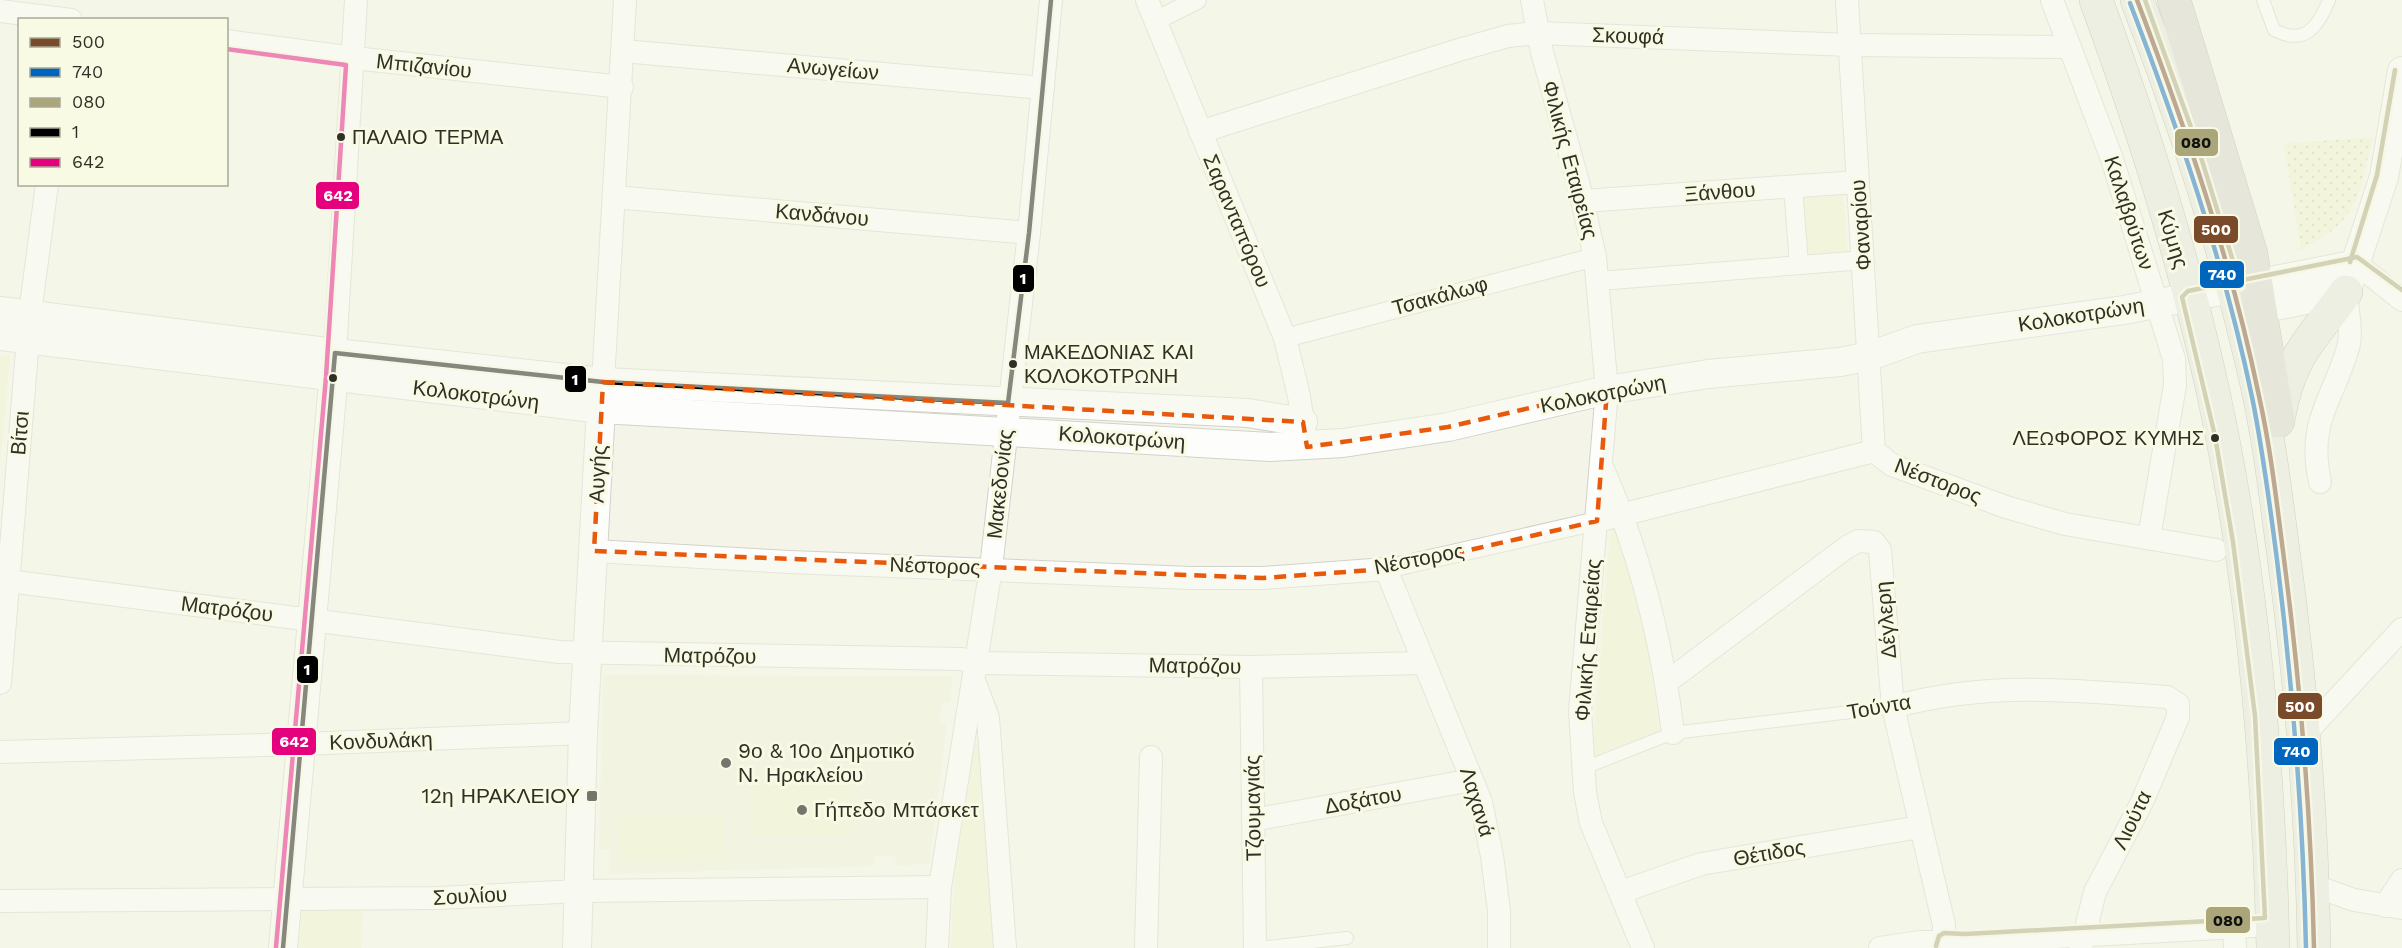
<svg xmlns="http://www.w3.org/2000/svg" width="2402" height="948" font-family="'Work Sans',sans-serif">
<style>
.built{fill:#eff0da}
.grass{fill:url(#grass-dots)}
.park{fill:#f0f2cd}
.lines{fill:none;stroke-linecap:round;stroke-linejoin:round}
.service-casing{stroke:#d1d3c8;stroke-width:14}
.pedestrian-casing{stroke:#d1d3c8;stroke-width:20}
.minor-casing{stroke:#d1d3c8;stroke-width:24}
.tertiary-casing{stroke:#d1d3c8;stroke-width:30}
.primary-casing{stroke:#a8a898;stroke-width:34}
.motorway-casing{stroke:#a8a898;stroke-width:34}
.service{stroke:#fdfefc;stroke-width:12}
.pedestrian{stroke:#fdfefc;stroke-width:18}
.minor{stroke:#fdfefc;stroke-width:22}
.tertiary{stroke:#fdfefc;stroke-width:28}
.primary{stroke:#e6e6de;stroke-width:33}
.motorway{stroke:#d6d6ca;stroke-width:33}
.bus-1-casing{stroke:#f9fae3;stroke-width:9}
.bus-2-casing{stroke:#f9fae3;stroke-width:9}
.bus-3-casing{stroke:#f9fae3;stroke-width:9}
.bus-4-casing{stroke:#f9fae3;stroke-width:9}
.bus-5-casing{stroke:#f9fae3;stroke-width:9}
.bus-1{stroke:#7a4b2a;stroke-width:4.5}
.bus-2{stroke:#0065bd;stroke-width:4.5}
.bus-3{stroke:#aba67a;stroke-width:4.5}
.bus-4{stroke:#000;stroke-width:4.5}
.bus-5{stroke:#e5007d;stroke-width:4.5}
.marked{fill:none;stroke:#e8590c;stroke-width:4.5;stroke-dasharray:12 8;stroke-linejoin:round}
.bus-dot{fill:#303027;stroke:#f9fae3;stroke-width:2}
.poi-dot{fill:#75756b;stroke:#f9fae3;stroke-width:2}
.labels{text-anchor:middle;stroke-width:6;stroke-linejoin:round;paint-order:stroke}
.bus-label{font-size:20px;fill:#303027;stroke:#f9fae3;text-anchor:start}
.street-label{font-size:21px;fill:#303027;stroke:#f9fae3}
.poi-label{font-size:21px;fill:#303027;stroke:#f9fae3;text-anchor:start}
.line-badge{stroke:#f9fae3;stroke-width:2}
.badge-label{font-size:16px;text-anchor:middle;font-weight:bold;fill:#fff}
.pale-badge-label{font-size:16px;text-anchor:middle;font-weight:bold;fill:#111}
</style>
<defs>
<pattern id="grass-dots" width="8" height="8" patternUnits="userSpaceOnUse" patternTransform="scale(1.5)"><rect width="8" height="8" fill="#f0f2cd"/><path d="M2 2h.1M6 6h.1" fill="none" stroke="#ced0b0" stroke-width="1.8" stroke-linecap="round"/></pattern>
</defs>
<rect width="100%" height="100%" fill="#f4f5e8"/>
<!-- built -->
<polygon class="built" points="603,675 952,676 950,703 941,702 940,722 947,723 929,864 896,865 895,855 874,856 874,866 609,874 610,850 599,849"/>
<!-- grass -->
<path class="grass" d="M2373,137C2358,194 2360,222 2301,249L2284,144Z"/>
<!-- park -->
<g class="park">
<polygon points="1843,195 1848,255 1805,259 1800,198"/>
<polygon points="0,355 10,356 0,465"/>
<polygon points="1628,521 1660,731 1592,756 1611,523"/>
<polygon points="975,744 979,744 996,948 951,948 954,877"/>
<polygon points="851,783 851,836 752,836 753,785"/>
<polygon points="724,815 724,860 620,862 619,817"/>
<polygon points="302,906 363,908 361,948 299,948"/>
</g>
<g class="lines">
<defs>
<g id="service">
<path d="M2263,0L2274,30C2305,46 2318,27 2329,0"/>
<polyline points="1584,768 1673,733 1893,707"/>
<polyline points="1259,948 1347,938"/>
</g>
<g id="pedestrian">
<polyline points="1157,20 1197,0"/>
<polyline points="1793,187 1799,265"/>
<polyline points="1599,281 1864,260"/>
<polyline points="1285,338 1595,257"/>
<polyline points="1386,569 1597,521"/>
</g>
<g id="minor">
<polyline points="1147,0 1285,338 1299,396 1305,437"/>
<polyline points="1532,0 1542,52 1578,182 1595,257 1607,390 1580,711 1585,792 1591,823 1643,948"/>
<polyline points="1847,0 1874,451"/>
<polyline points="2052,0 2112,159 2174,359 2175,385 2149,538"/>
<polyline points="0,11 71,20"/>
<polyline points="226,41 354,58 622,87"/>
<polyline points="623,51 1043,88"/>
<polyline points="1200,132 1459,50 1508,36 1537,33 1851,45 2070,47"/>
<polyline points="614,197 1029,233"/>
<polyline points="1583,201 1857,182"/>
<polyline points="2357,264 2402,300"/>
<polyline points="335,353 356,0"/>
<polyline points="603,382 625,0"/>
<polyline points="1874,451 1892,465 2006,507 2065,524 2216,550"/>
<path d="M1603,469C1640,553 1662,642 1673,733"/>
<path d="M2320,482C2306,420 2335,398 2349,344C2352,329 2347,308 2346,292"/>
<polyline points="1597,521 1874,451"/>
<polyline points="594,551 790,562 1191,578 1263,578 1386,569 1481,802 1492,856 1499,911 1499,948"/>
<polyline points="0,580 559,652 962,659 976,663 1251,667 1424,663"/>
<polyline points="1251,667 1255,948"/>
<polyline points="1667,682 1847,547 1858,541 1874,542 1880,550 1893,707 1944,925 1943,948"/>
<polyline points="0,683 30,314 47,184"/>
<polyline points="975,683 988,718 1005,948"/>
<path d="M1893,707C1987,681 2072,690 2167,697L2178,704V717L2142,802L2095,892L2081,948"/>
<polyline points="2303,736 2402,629"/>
<polyline points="0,752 302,744 583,733"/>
<polyline points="1253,820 1472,780"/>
<polyline points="2312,885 2354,900 2402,908"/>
<polyline points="1621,892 1701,864 1920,827"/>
<polyline points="0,901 438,898 578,891 940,887"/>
<polyline points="2385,906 2402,880"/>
<polyline points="2234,926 2235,948"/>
<polyline points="937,948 940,887 991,568 1029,233 1051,0"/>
<polyline points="1146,948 1151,757"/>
<polyline points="1880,948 1920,942 1965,942 2273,925"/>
</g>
<g id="tertiary">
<polyline points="0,311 335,353 603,382 1248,413 1303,422"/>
<polyline points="2240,313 2346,292 2384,177 2402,71"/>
<polyline points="0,336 601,409 1270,447 1343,443 1448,427 1607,390 1708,374 1840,362 1870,356 1917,339 2124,310 2357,264"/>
<polyline points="283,948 335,361"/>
<polyline points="577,948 583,733 602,390"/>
</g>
<g id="primary">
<path d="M2096,0C2148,141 2193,287 2222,435C2255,604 2269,776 2273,948"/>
<path d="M2137,0C2184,121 2225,245 2254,372C2268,430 2275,490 2283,550C2301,682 2312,815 2314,948"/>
<path d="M2278,420C2290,354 2309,343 2346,292"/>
</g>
<polyline id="motorway" points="2174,0 2251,254 2278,421"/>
</defs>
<!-- service casing -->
<use href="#service" class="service-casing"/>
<!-- pedestrian casing -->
<use href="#pedestrian" class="pedestrian-casing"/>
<!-- minor casing -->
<use href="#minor" class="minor-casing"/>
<!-- tertiary casing -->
<use href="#tertiary" class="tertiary-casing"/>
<!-- primary casing -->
<use href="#primary" class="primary-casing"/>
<!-- motorway casing -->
<use href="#motorway" class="motorway-casing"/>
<!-- service -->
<use href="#service" class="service"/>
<!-- pedestrian -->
<use href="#pedestrian" class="pedestrian"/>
<!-- minor -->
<use href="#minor" class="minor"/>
<!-- tertiary -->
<use href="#tertiary" class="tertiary"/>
<!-- primary -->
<use href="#primary" class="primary"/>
<!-- motorway -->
<use href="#motorway" class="motorway"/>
<defs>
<path id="bus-1" d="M2137,0C2186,129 2231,260 2259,396C2271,450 2277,505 2284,559C2301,689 2311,818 2314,948"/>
<path id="bus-2" d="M2130,3C2179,131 2224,262 2252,397C2263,451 2270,506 2277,560C2293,689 2303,818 2306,948"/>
<g id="bus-3">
<polyline points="2145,0 2196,141 2241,287"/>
<polyline points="2350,262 2377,175 2395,70"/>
<polyline points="1936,946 1939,936 1944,933 1965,934 2265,918 2255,716 2233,542 2215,436 2182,297 2188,291 2357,257 2402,290"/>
</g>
<polyline id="bus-4" points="283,948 335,353 603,382 1008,403 1029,233 1051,0"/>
<polyline id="bus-5" points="226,49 346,65 326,377 276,947"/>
</defs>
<!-- bus-1 casing -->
<use href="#bus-1" class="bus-1-casing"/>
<!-- bus-2 casing -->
<use href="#bus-2" class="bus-2-casing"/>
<!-- bus-3 casing -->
<use href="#bus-3" class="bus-3-casing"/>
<!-- bus-4 casing -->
<use href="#bus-4" class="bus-4-casing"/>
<!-- bus-5 casing -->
<use href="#bus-5" class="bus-5-casing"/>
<!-- bus-1 -->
<use href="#bus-1" class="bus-1"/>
<!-- bus-2 -->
<use href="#bus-2" class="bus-2"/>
<!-- bus-3 -->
<use href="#bus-3" class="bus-3"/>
<!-- bus-4 -->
<use href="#bus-4" class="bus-4"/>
<!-- bus-5 -->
<use href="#bus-5" class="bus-5"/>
</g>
<!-- marked area -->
<path d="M0 0H2402V948H0ZM603,382L1303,422L1307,447L1448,427L1607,390L1597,521L1386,569L1263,578L594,551Z" fill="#f4f5e8" fill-opacity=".55" fill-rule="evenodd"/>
<path class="marked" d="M603,382L1303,422L1307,447L1448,427L1607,390L1597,521L1386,569L1263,578L594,551Z"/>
<!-- markers -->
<g class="bus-dot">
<circle cx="341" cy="137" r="5"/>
<circle cx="1013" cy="364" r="5"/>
<circle cx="333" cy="378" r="5"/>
<circle cx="2215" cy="438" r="5"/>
</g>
<g class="poi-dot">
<circle cx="726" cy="763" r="6"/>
<rect x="586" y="790" width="12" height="12" rx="3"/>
<circle cx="802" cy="810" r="6"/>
</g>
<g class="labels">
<!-- bus labels -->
<g class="bus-label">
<text x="352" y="144">ΠΑΛΑΙΟ ΤΕΡΜΑ</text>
<text x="1024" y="359">ΜΑΚΕΔΟΝΙΑΣ ΚΑΙ<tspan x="1024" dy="24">ΚΟΛΟΚΟΤΡΩΝΗ</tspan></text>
<text x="2204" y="445" text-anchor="end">ΛΕΩΦΟΡΟΣ ΚΥΜΗΣ</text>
</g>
<!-- street labels -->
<g class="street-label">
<text transform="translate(1628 36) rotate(2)" y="7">Σκουφά</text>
<text transform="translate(424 66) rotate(6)" y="7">Μπιζανίου</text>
<text transform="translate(833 69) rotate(5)" y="7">Ανωγείων</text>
<text transform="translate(1570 160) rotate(75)" y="7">Φιλικής Εταιρείας</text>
<text transform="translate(1720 192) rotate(-4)" y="7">Ξάνθου</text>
<text transform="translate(2129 213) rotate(72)" y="7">Καλαβρύτων</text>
<text transform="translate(822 215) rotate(5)" y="7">Κανδάνου</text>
<text transform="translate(1237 221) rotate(67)" y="7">Σαρανταπόρου</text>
<text transform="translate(1861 225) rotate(-94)" y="7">Φαναρίου</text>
<text transform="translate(2173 239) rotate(73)" y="7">Κύμης</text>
<text transform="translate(1440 296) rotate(-15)" y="7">Τσακάλωφ</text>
<text transform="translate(2081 315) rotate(-9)" y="7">Κολοκοτρώνη</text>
<text transform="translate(1603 394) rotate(-11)" y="7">Κολοκοτρώνη</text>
<text transform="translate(476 395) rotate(7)" y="7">Κολοκοτρώνη</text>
<text transform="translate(20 433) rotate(-85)" y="7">Βίτσι</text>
<text transform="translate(1122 438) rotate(4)" y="7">Κολοκοτρώνη</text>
<text transform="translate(598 474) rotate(-87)" y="7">Αυγής</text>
<text transform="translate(1938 481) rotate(21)" y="7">Νέστορος</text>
<text transform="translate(1000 484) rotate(-84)" y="7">Μακεδονίας</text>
<text transform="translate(1419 559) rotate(-11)" y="7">Νέστορος</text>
<text transform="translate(935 566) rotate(2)" y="7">Νέστορος</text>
<text transform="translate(227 609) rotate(7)" y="7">Ματρόζου</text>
<text transform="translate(1886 620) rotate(-95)" y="7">Δέγλερη</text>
<text transform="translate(1588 640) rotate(-86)" y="7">Φιλικής Εταιρείας</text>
<text transform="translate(710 656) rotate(1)" y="7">Ματρόζου</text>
<text transform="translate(1195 666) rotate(1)" y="7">Ματρόζου</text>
<text transform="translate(1879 707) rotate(-10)" y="7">Τούντα</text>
<text transform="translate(381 741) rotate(-2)" y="7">Κονδυλάκη</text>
<text transform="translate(1363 800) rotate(-10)" y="7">Δοξάτου</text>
<text transform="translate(1477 802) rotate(73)" y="7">Λαχανά</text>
<text transform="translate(1253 808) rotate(-91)" y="7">Τζουμαγιάς</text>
<text transform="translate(2132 820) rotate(-64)" y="7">Λιούτα</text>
<text transform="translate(1769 853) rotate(-10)" y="7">Θέτιδος</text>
<text transform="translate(470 896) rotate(-3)" y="7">Σουλίου</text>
</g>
<!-- poi labels -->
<g class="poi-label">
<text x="738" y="758">9ο &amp; 10ο Δημοτικό<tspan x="738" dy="24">Ν. Ηρακλείου</tspan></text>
<text x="580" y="803" text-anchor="end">12η ΗΡΑΚΛΕΙΟΥ</text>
<text x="814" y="817">Γήπεδο Μπάσκετ</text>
</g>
</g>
<g class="line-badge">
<rect x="2174" y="128" width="45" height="29" rx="6" fill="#aba67a"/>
<rect x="315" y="181" width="45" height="29" rx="6" fill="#e5007d"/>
<rect x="2193" y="215" width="46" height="29" rx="6" fill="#7a4b2a"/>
<rect x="2199" y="260" width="46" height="29" rx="6" fill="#0065bd"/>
<rect x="1012" y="264" width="23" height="29" rx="6" fill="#000"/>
<rect x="564" y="365" width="23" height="28" rx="6" fill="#000"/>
<rect x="296" y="655" width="23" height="29" rx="6" fill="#000"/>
<rect x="2277" y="692" width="46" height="28" rx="6" fill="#7a4b2a"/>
<rect x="271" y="727" width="46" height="29" rx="6" fill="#e5007d"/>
<rect x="2273" y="737" width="46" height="29" rx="6" fill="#0065bd"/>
<rect x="2205" y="906" width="46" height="28" rx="6" fill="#aba67a"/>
</g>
<g class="badge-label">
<text x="338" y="201">642</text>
<text x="2216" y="235">500</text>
<text x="2222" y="280">740</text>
<text x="1023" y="284">1</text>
<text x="575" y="385">1</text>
<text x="307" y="675">1</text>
<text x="2300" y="712">500</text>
<text x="294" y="747">642</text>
<text x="2296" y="757">740</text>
</g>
<g class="pale-badge-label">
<text x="2196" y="148">080</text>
<text x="2228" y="926">080</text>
</g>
<!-- legend -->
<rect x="18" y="18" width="210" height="168" fill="#f9fae3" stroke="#a9a998" stroke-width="1.5"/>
<rect x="30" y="38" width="30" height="9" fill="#7a4b2a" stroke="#a9a998" stroke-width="1.5"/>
<text x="72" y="48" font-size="18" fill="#303027">500</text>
<rect x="30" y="68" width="30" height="9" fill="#0065bd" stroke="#a9a998" stroke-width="1.5"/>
<text x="72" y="78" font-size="18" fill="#303027">740</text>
<rect x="30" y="98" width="30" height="9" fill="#aba67a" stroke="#a9a998" stroke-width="1.5"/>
<text x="72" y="108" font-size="18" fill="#303027">080</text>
<rect x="30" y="128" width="30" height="9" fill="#000000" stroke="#a9a998" stroke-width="1.5"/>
<text x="72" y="138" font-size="18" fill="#303027">1</text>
<rect x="30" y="158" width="30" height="9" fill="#e5007d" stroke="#a9a998" stroke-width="1.5"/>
<text x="72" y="168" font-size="18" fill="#303027">642</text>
</svg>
